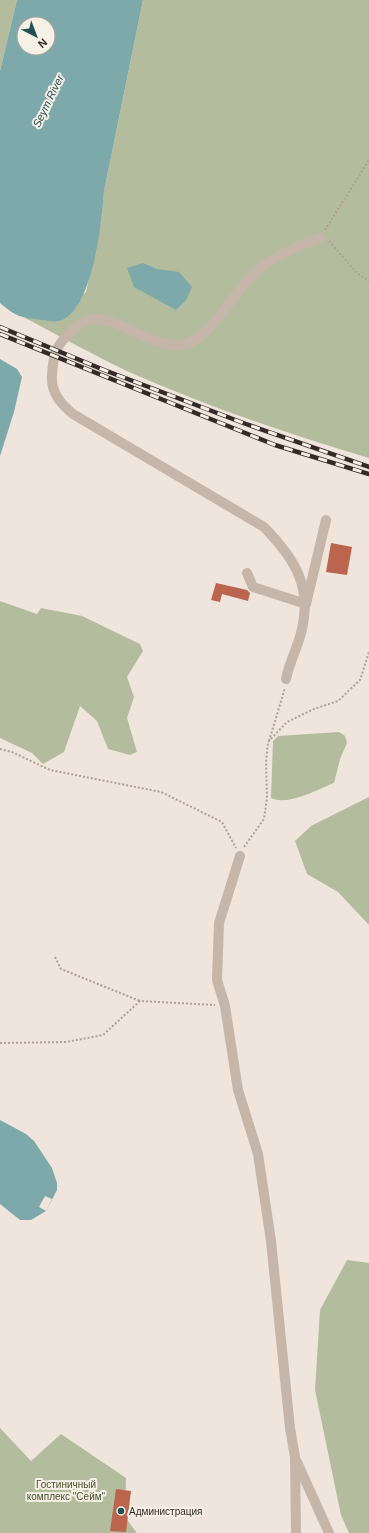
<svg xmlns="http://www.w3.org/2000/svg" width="369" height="1533" font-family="Arial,sans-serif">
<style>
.green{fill:#b3bd9d}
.water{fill:#7da9aa;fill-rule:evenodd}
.pier{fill:#efe5dc}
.building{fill:#bb654e}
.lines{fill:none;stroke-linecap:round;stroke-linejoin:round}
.path{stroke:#b29f93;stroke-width:2;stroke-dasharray:2 2;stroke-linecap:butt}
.minor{stroke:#c6b5a9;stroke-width:10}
.rail-casing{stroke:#342b28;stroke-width:4.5}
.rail{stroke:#f7f0e7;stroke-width:3;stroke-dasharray:9;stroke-linecap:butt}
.poi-dot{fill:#215052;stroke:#f7f0e7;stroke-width:1.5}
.labels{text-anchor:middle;stroke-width:4;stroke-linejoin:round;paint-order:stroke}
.park-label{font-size:10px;fill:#45502e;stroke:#f7f0e7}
.poi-label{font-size:10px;fill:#342b28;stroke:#f7f0e7;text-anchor:start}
.water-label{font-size:11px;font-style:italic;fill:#215052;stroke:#f7f0e7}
</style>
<rect width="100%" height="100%" fill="#efe5dc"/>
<!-- green -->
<g class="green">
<polygon points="0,0 17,0 0,71"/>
<path d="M143,0H369V458C288,434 206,406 129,372C93,355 58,335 23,317L48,321L86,292L101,222L104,191Z"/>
<polygon points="0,601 37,614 41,608 82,616 140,644 143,651 127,677 134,697 127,718 137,752 130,755 108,749 97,721 80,706 64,752 43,764 32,753 0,738"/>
<path d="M339,732L345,736L347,743L340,759L334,783C316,790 289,806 271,798L273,741L278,736Z"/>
<polygon points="369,797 369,925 338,892 307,874 295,841 311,826"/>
<polygon points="347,1260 369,1263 369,1533 349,1533 341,1515 315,1390 320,1310"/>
<polygon points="0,1428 31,1461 61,1434 126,1478 125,1517 137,1533 0,1533"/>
</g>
<!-- water -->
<g class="water">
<path d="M17,0H143L104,191C102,221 93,304 64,319C57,323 48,321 41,320C19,317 17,317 0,303V71ZM24,24H48V48H24Z"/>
<polygon points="143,263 157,269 179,272 192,287 186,300 176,310 134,287 127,268"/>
<polygon points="0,359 17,369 22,377 14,412 0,456"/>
<polygon points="0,1120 26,1134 34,1141 52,1168 57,1183 57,1190 46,1211 31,1220 20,1220 0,1204"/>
</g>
<!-- pier -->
<polygon class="pier" points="45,1196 52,1199 46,1211 39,1207"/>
<!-- building -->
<g class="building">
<polygon points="331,543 352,547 347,575 326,572"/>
<polygon points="216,583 247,590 250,593 248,601 222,594 220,602 211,600"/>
<polygon points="116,1489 131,1491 126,1532 110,1531"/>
</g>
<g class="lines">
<!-- path -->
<g class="path">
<polyline points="325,230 369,160"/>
<polyline points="329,241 357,273 369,281"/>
<polyline points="269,741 285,688"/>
<polyline points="0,749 12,752 50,770 161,792 222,822 236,848"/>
<polyline points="244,847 264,819 267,798 266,762 268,742 287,722 314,709 338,701 360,680 369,652"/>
<polyline points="55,957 61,969 140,1001"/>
<polyline points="0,1043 66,1042 103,1035 140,1001 215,1005"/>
</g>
<!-- minor -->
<g class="minor">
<polyline points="247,573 253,587 306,604 326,520"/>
<path d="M286,679C289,663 297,649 301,633C313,587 295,559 264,527L73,414C61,404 51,393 52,376C53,355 55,346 72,331C76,327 80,323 86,321C117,309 161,361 193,341C220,325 234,290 258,270C274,256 300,245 320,238"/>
<polyline points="240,856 219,923 217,980 225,1006 238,1090 258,1154 271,1241 290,1428 295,1457 296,1533"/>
<polyline points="297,1462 329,1533"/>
</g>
<defs>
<g id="rail">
<polyline points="0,327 104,370 246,424 369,467"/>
<polyline points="0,334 275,445 369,474"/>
</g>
</defs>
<!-- rail casing -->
<use href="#rail" class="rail-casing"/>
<!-- rail -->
<use href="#rail" class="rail"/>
</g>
<!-- markers -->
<circle class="poi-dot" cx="121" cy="1511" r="4"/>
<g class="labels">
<!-- park labels -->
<g class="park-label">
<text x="66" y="1488">Гостиничный<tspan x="66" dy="12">комплекс "Сейм"</tspan></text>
</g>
<!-- poi labels -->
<g class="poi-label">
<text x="129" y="1515">Администрация</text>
</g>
<!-- water labels -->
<g class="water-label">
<text transform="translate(48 101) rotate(-64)" y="4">Seym River</text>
</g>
</g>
<!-- north arrow -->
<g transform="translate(36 36) rotate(138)"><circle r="19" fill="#f7f0e7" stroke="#a9a19b"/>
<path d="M0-3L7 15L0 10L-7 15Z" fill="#215052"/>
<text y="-6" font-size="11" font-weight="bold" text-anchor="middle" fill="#342b28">N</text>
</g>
</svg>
